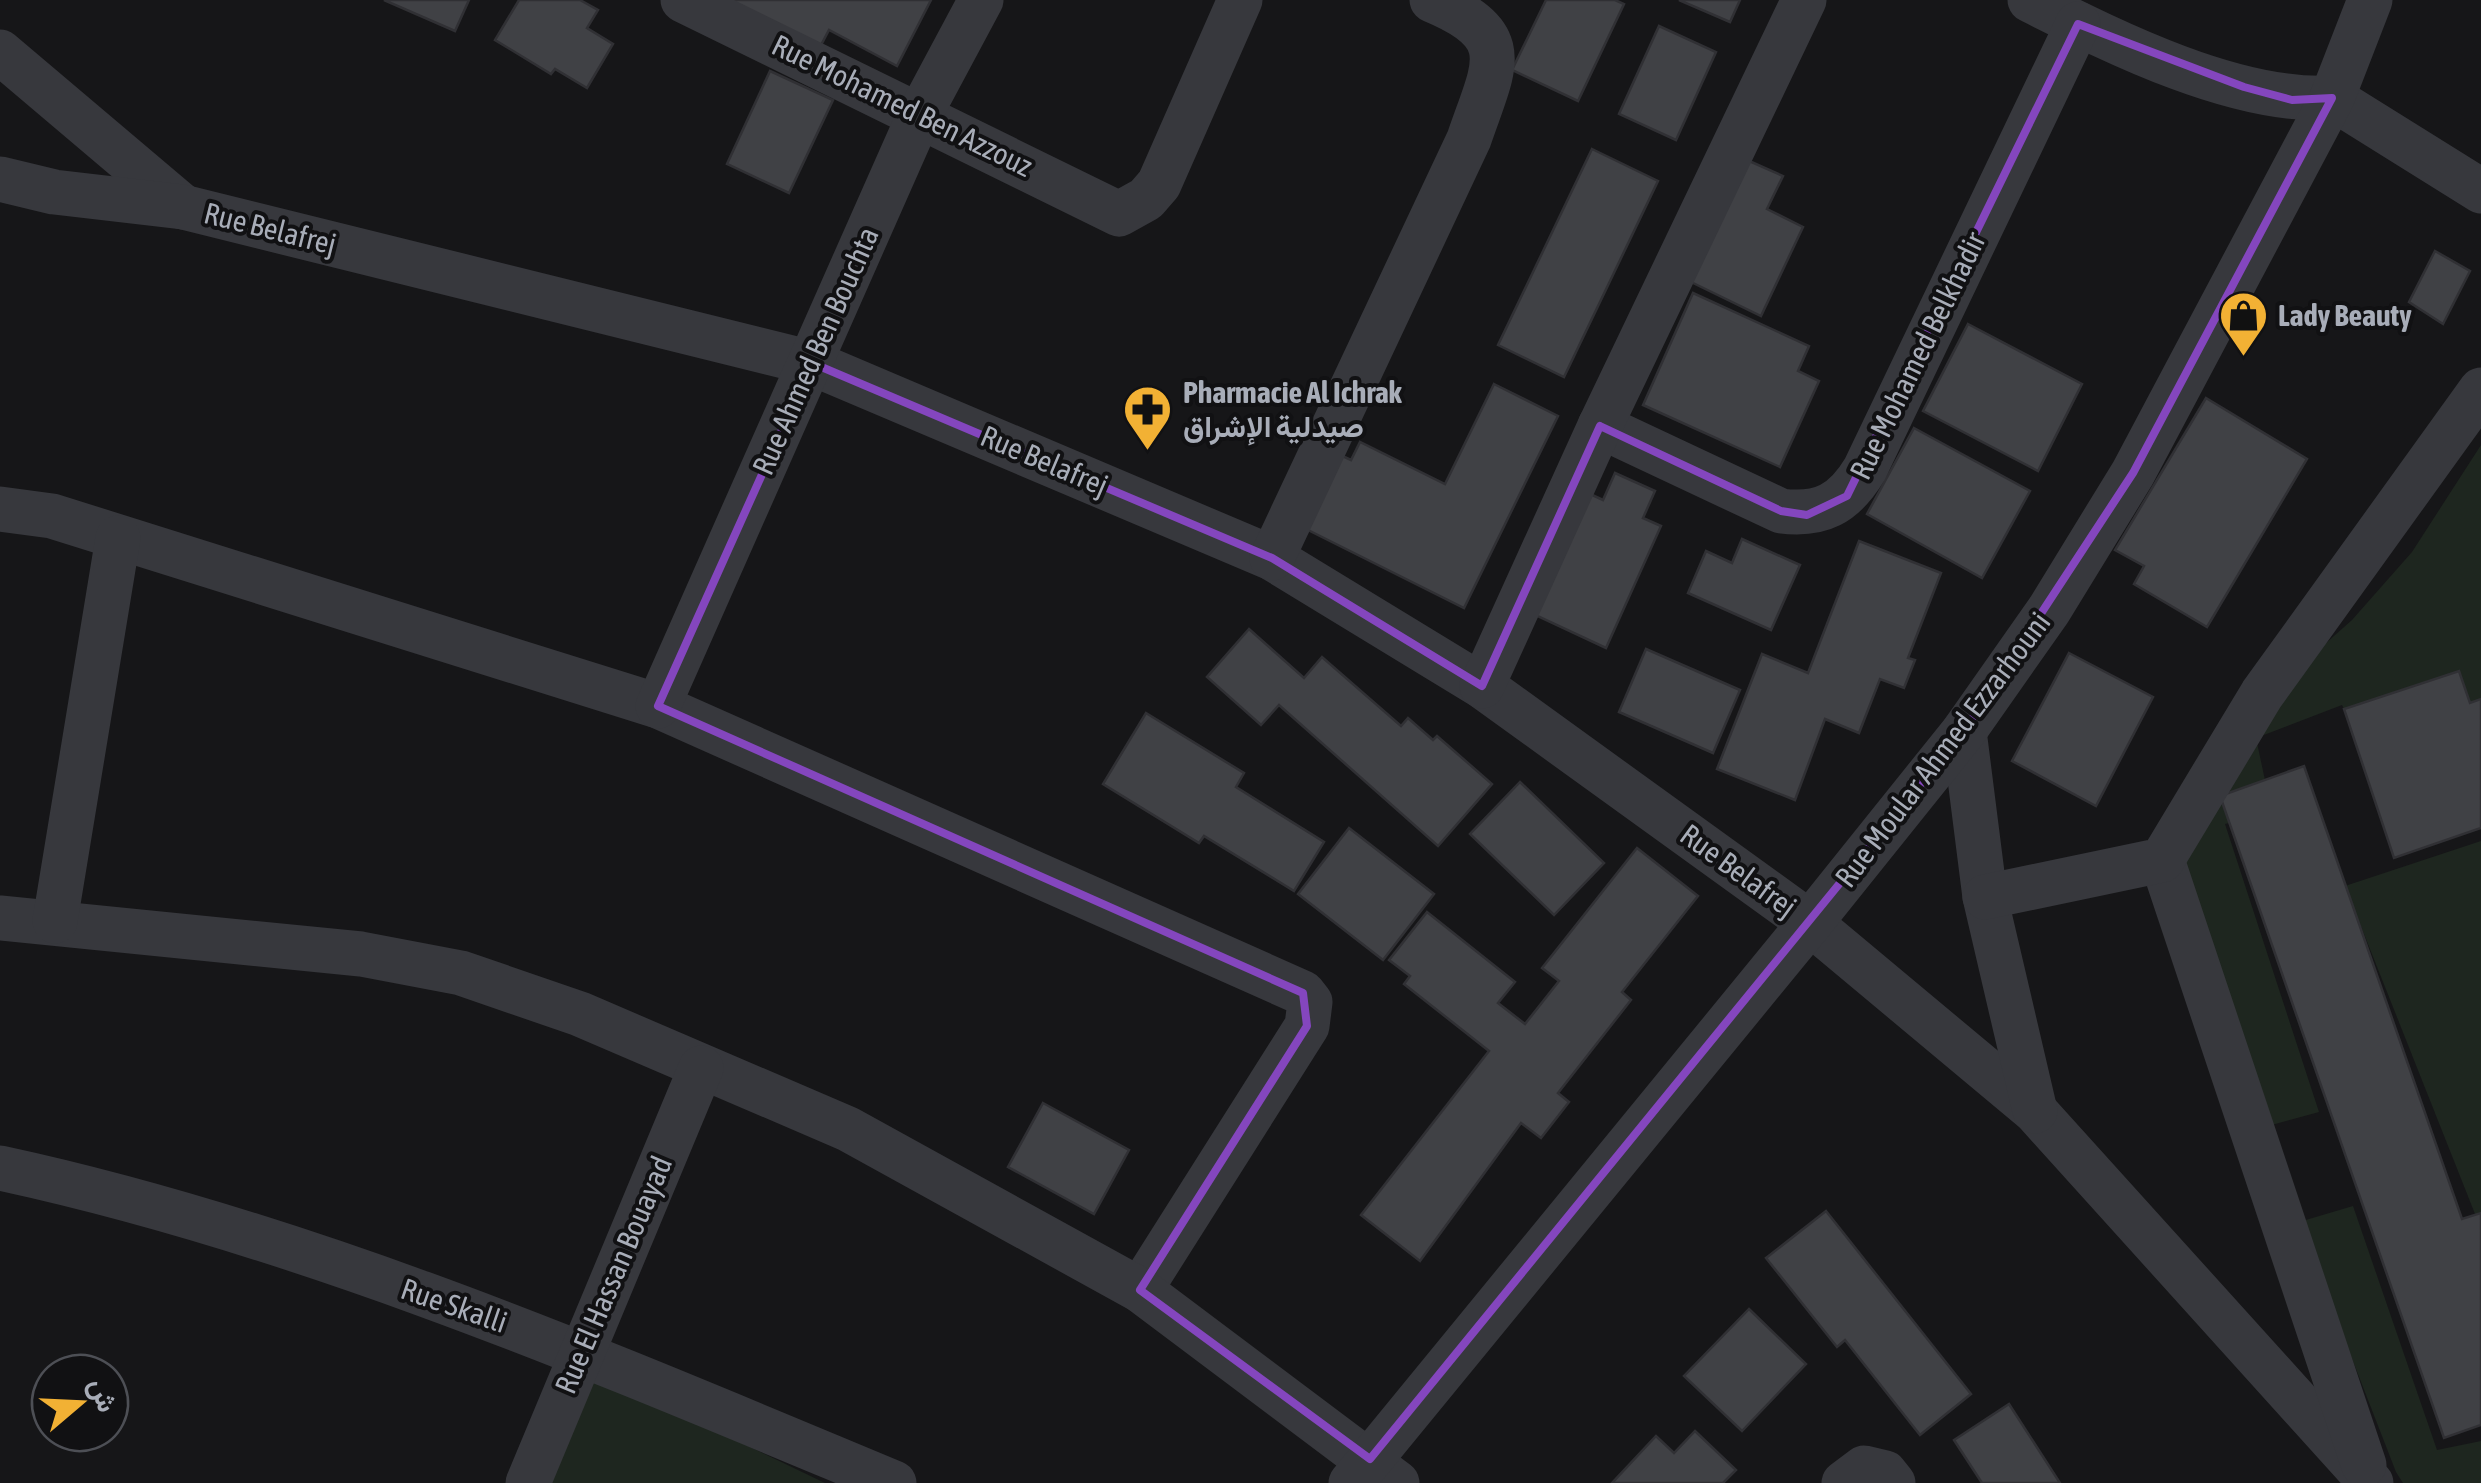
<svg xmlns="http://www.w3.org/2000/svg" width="2481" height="1483" font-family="'Asap Condensed',Vazirmatn,sans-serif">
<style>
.green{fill:#1e261f}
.building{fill:#404145;stroke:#303034;stroke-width:2.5}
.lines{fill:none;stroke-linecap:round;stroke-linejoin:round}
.minor{stroke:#37383d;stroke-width:45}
.marked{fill:none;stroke:#8446be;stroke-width:8;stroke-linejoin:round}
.labels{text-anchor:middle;stroke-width:8;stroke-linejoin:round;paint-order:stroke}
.street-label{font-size:30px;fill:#a8adb8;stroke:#111113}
.poi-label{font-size:30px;font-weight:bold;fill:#a8adb8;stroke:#111113;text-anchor:start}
</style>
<rect width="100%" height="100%" fill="#161618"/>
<!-- green -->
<g class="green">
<polygon points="2481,445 2481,713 2366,752 2342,705 2256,738 2272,813 2225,824 2319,1112 2268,1126 2170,843 2246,714 2352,620 2412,552"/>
<polygon points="2481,841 2481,1229 2345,886"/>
<polygon points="2353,1206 2437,1450 2481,1441 2481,1483 2403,1483 2396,1472 2299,1222"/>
<polygon points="588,1369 825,1483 537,1483"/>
</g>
<!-- building -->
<g class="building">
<polygon points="384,0 469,0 455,31"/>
<polygon points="519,0 580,0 598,10 587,28 613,44 587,88 555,69 551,74 495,40"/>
<polygon points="730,0 931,0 897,66 829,30 820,47"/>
<polygon points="1546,0 1615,0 1624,4 1578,101 1512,70"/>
<polygon points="1679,0 1740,0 1730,22"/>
<polygon points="1659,26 1716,52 1676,140 1619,114"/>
<polygon points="770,71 833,100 789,193 727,164"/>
<polygon points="1592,149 1658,181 1564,377 1498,345"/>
<polygon points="1747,160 1783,176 1767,209 1803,227 1761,316 1689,281"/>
<polygon points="2435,251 2470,271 2443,324 2409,302"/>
<polygon points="1693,293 1809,346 1798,371 1819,381 1780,467 1643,405"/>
<polygon points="1968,324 2082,384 2038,471 1923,411"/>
<polygon points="1494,384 1558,416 1464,608 1298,525 1334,452 1351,460 1360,442 1445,484"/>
<polygon points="2206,398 2307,459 2207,627 2134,584 2144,566 2115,550"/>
<polygon points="1914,428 2030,491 1982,578 1867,514"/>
<polygon points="1615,473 1655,491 1643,518 1661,526 1606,648 1533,614 1588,493 1603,500"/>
<polygon points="1742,539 1800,565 1771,630 1688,593 1706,551 1732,563"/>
<polygon points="1859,541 1941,573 1908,658 1915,660 1904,688 1880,679 1859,733 1825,719 1795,800 1717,769 1762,654 1808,673"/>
<polygon points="1249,629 1304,678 1322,657 1401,726 1408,718 1433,740 1437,736 1492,784 1438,846 1279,705 1261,725 1207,677"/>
<polygon points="1646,649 1740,690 1713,753 1619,712"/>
<polygon points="2069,653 2153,697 2096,806 2012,761"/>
<polygon points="2459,671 2470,703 2481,699 2481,828 2394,858 2344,709"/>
<polygon points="1146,713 1244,773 1236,787 1324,842 1294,891 1204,836 1199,843 1103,784"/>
<polygon points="2304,766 2462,1219 2481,1213 2481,1425 2444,1438 2220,796"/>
<polygon points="1520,782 1604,863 1554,915 1470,834"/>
<polygon points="1349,828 1434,894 1383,960 1298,894"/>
<polygon points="1637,848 1698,896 1622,992 1631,1000 1558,1093 1569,1102 1541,1138 1521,1123 1420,1261 1361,1215 1489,1051 1404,984 1410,976 1389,960 1427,912 1515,982 1498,1003 1525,1024 1559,981 1542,968"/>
<polygon points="1043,1103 1129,1150 1094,1214 1008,1167"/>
<polygon points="1826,1211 1971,1394 1920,1435 1845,1340 1837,1347 1766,1258"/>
<polygon points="1749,1309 1806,1364 1742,1431 1684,1376"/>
<polygon points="2009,1404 2060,1483 1982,1483 1954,1440"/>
<polygon points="1695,1431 1736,1470 1723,1483 1612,1483 1656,1436 1674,1453"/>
</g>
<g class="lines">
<!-- minor -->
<g class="minor">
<polyline points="683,0 1119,214 1146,199 1159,184 1240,0"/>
<path d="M2030,0C2116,43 2235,103 2332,98"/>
<polyline points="0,52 183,207"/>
<polyline points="2332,98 2481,191"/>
<polyline points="0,179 54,192 183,207 812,363 1272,558 1482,686 1810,923 2035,1111 2371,1483"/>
<path d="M1600,426L1781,511C1821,516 1844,504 1865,469L2078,24"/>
<polyline points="0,509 52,516 658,706 1303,993 1310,1002 1307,1026 1140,1290"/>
<path d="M1272,558L1469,139C1494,65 1518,36 1432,0"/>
<polyline points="1482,686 1600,426 1804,0"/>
<polyline points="658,706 920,114 981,0"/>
<polyline points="1964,731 1985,897 2035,1111"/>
<polyline points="2162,860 2364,1465"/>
<polyline points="1985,897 2162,860 2262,694 2481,390"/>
<polyline points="0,918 361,954 461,973 580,1014 848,1129 1140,1290 1397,1483"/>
<polyline points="55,921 118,538"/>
<path d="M0,1168C310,1235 603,1362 894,1483"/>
<polyline points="528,1483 701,1068"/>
<polyline points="1351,1483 1810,923 1964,731 2049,610 2133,473 2332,98 2370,0"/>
<polyline points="1844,1483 1864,1468 1885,1473 1893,1483"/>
</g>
</g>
<!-- marked area -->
<path class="marked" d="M2078,24L2244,87L2292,100L2332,98L2133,473L1964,731L1370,1459L1140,1290L1307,1026L1303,993L658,706L812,363L1272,558L1482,686L1600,426L1781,511L1807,515L1847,496Z"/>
<!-- icons -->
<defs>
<symbol id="shop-pin" viewBox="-11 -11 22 30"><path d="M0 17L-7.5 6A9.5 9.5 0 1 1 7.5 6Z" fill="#f2b134" stroke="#111113"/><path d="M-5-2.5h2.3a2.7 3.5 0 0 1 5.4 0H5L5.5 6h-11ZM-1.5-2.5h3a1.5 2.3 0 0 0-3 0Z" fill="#111"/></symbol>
<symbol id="pharmacy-pin" viewBox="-11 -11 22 30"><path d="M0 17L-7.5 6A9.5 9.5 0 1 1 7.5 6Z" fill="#f2b134" stroke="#111113"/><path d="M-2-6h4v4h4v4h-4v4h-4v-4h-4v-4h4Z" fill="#111"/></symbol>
</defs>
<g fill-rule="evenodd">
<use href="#shop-pin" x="2216" y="288" width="55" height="75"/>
<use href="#pharmacy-pin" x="1120" y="382" width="55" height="75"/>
</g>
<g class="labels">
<!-- street labels -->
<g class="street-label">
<text transform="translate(902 106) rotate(26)" y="10">Rue Mohamed Ben Azzouz</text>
<text transform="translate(270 229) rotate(14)" y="10">Rue Belafrej</text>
<text transform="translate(816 351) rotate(-66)" y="10">Rue Ahmed Ben Bouchta</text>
<text transform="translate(1918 356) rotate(-64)" y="10">Rue Mohamed Belkhadir</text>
<text transform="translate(1044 461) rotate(23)" y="10">Rue Belafrej</text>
<text transform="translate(1943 750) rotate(-53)" y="10">Rue Moular Ahmed Ezzarhouni</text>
<text transform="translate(1738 871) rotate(36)" y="10">Rue Belafrej</text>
<text transform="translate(614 1275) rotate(-67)" y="10">Rue El Hassan Bouayad</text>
<text transform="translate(454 1306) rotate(19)" y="10">Rue Skalli</text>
</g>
<!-- poi labels -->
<g class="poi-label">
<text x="2278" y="326">Lady Beauty</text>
<text x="1183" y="403">Pharmacie Al Ichrak<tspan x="1183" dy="34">صيدلية الإشراق</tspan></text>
</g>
</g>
<!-- north arrow -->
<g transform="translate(80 1403) rotate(71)"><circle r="48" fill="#111113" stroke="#4d4f55" stroke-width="2.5"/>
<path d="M0-8L18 38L0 25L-18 38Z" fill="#f2b134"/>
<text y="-15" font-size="28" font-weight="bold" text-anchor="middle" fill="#a8adb8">ش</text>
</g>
</svg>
